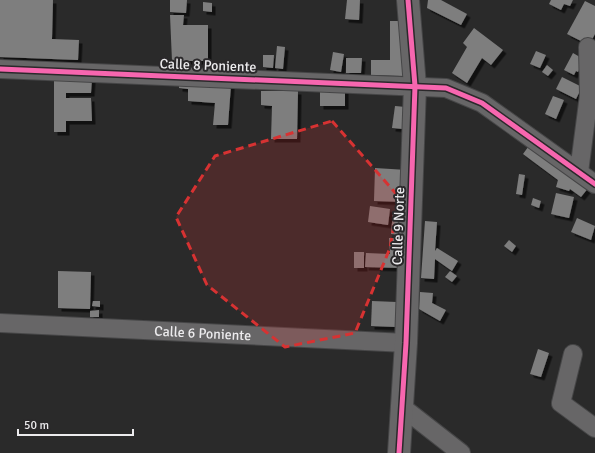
<svg xmlns="http://www.w3.org/2000/svg" width="595" height="453" font-family="Signika,sans-serif">
<style>
.building{fill:#7e7e7e;filter:url(#shadow)}
.lines{fill:none;stroke-linecap:round;stroke-linejoin:round}
.minor-casing{stroke:#464647;stroke-width:20}
.tertiary-casing{stroke:#464647;stroke-width:24}
.minor{stroke:#676667;stroke-width:18}
.tertiary{stroke:#676667;stroke-width:22}
.cycleway-casing{stroke:#2b292b;stroke-width:8}
.cycleway{stroke:#f766af;stroke-width:5}
.marked{fill:#d73232;fill-opacity:0.2;stroke:#d73232;stroke-width:3;stroke-dasharray:8 5;stroke-linejoin:round}
.labels{text-anchor:middle;stroke-width:4;stroke-linejoin:round;paint-order:stroke}
.street-label{font-size:14px;fill:#ecebed;stroke:#2b292b}
</style>
<defs>
<filter id="shadow"><feDropShadow dx="3.5" dy="3.5" stdDeviation="0" flood-color="#0009"/></filter>
</defs>
<rect width="100%" height="100%" fill="#2a2a2a"/>
<!-- building -->
<g class="building">
<polygon points="0,0 53,0 52,39 79,40 78,60 0,57"/>
<polygon points="170,0 187,0 186,13 170,12"/>
<polygon points="347,0 360,0 359,20 345,19"/>
<polygon points="428,0 441,0 467,14 461,25 427,8"/>
<polygon points="551,0 573,0 570,6 564,4 561,10 549,4"/>
<polygon points="585,1 595,6 595,34 589,45 567,34"/>
<polygon points="203,2 212,3 212,12 203,11"/>
<polygon points="170,15 184,15 183,25 208,25 208,61 172,61"/>
<polygon points="390,21 404,21 406,76 371,75 371,60 390,60"/>
<polygon points="474,28 503,50 491,65 482,58 467,83 452,73 467,47 463,43"/>
<polygon points="277,46 285,47 283,69 275,68"/>
<polygon points="536,51 546,55 540,68 530,64"/>
<polygon points="333,52 344,54 341,72 330,70"/>
<polygon points="573,53 585,60 578,72 576,71 574,75 564,70"/>
<polygon points="263,55 274,55 273,68 263,67"/>
<polygon points="346,58 362,58 361,73 346,73"/>
<polygon points="547,65 553,70 548,76 542,72"/>
<polygon points="54,77 92,79 91,93 66,93 66,98 91,98 92,121 66,121 66,132 54,132"/>
<polygon points="562,77 582,87 576,99 556,89"/>
<polygon points="179,82 231,85 228,125 213,125 215,103 188,101 188,89 179,88"/>
<polygon points="320,89 345,90 345,106 320,106"/>
<polygon points="261,91 298,91 297,139 271,139 272,106 261,105"/>
<polygon points="553,96 564,100 556,119 545,114"/>
<polygon points="395,106 406,107 403,129 392,128"/>
<polygon points="531,143 589,187 581,197 570,189 569,191 556,187 558,180 523,154"/>
<polygon points="375,168 407,170 406,202 374,201"/>
<polygon points="519,174 525,175 522,195 516,194"/>
<polygon points="556,193 574,197 569,218 551,214"/>
<polygon points="533,198 541,201 539,208 531,205"/>
<polygon points="370,206 390,209 388,225 368,222"/>
<polygon points="393,212 403,213 401,235 391,234"/>
<polygon points="577,218 595,226 591,240 571,232"/>
<polygon points="425,221 437,222 435,251 437,248 458,261 452,271 435,259 434,279 421,278"/>
<polygon points="389,238 402,238 401,268 365,267 366,253 390,254"/>
<polygon points="509,240 516,246 512,252 504,246"/>
<rect x="354" y="252" width="10" height="16"/>
<polygon points="58,271 91,272 90,309 58,308"/>
<polygon points="450,271 457,276 452,282 445,277"/>
<polygon points="420,292 433,293 432,303 446,310 440,321 419,309"/>
<polygon points="93,301 100,301 100,307 92,306"/>
<polygon points="372,301 397,302 396,327 371,326"/>
<polygon points="99,310 99,317 90,317 90,311"/>
<polygon points="538,349 549,353 541,377 530,374"/>
</g>
<g class="lines">
<defs>
<g id="minor">
<polyline points="0,69 446,88 482,103 595,184"/>
<polyline points="579,172 589,95 588,47"/>
<path id="s1" d="M0,323L406,343"/>
<polyline points="573,354 561,403 595,428"/>
<polyline points="402,407 461,453"/>
</g>
<polyline id="tertiary" points="399,453 406,343 415,86 408,0"/>
</defs>
<!-- minor casing -->
<use href="#minor" class="minor-casing"/>
<!-- tertiary casing -->
<use href="#tertiary" class="tertiary-casing"/>
<!-- minor -->
<use href="#minor" class="minor"/>
<!-- tertiary -->
<use href="#tertiary" class="tertiary"/>
<defs>
<g id="cycleway">
<polyline points="0,69 446,88 482,103 595,184"/>
<polyline points="399,453 406,343 415,86 408,0"/>
</g>
</defs>
<!-- cycleway casing -->
<use href="#cycleway" class="cycleway-casing"/>
<!-- cycleway -->
<use href="#cycleway" class="cycleway"/>
</g>
<!-- marked area -->
<path class="marked" d="M332,121L399,197L390,248L355,333L285,347L207,285L176,217L215,156Z"/>
<g class="labels">
<!-- street labels -->
<g class="street-label">
<text transform="translate(208 65) rotate(2)" y="5">Calle 8 Poniente</text>
<text transform="translate(398 226) rotate(-88)" y="5">Calle 9 Norte</text>
<text dy="5" stroke="none"><textPath href="#s1" startOffset="203">Calle 6 Poniente</textPath></text>
</g>
</g>
<!-- scale -->
<path d="M18 429v6h115v-6" fill="none" stroke="#ecebed" stroke-width="2"/>
<text x="24" y="429" font-size="12" fill="#ecebed" stroke="#2b292b" stroke-width="3" paint-order="stroke">50 m</text>
</svg>
